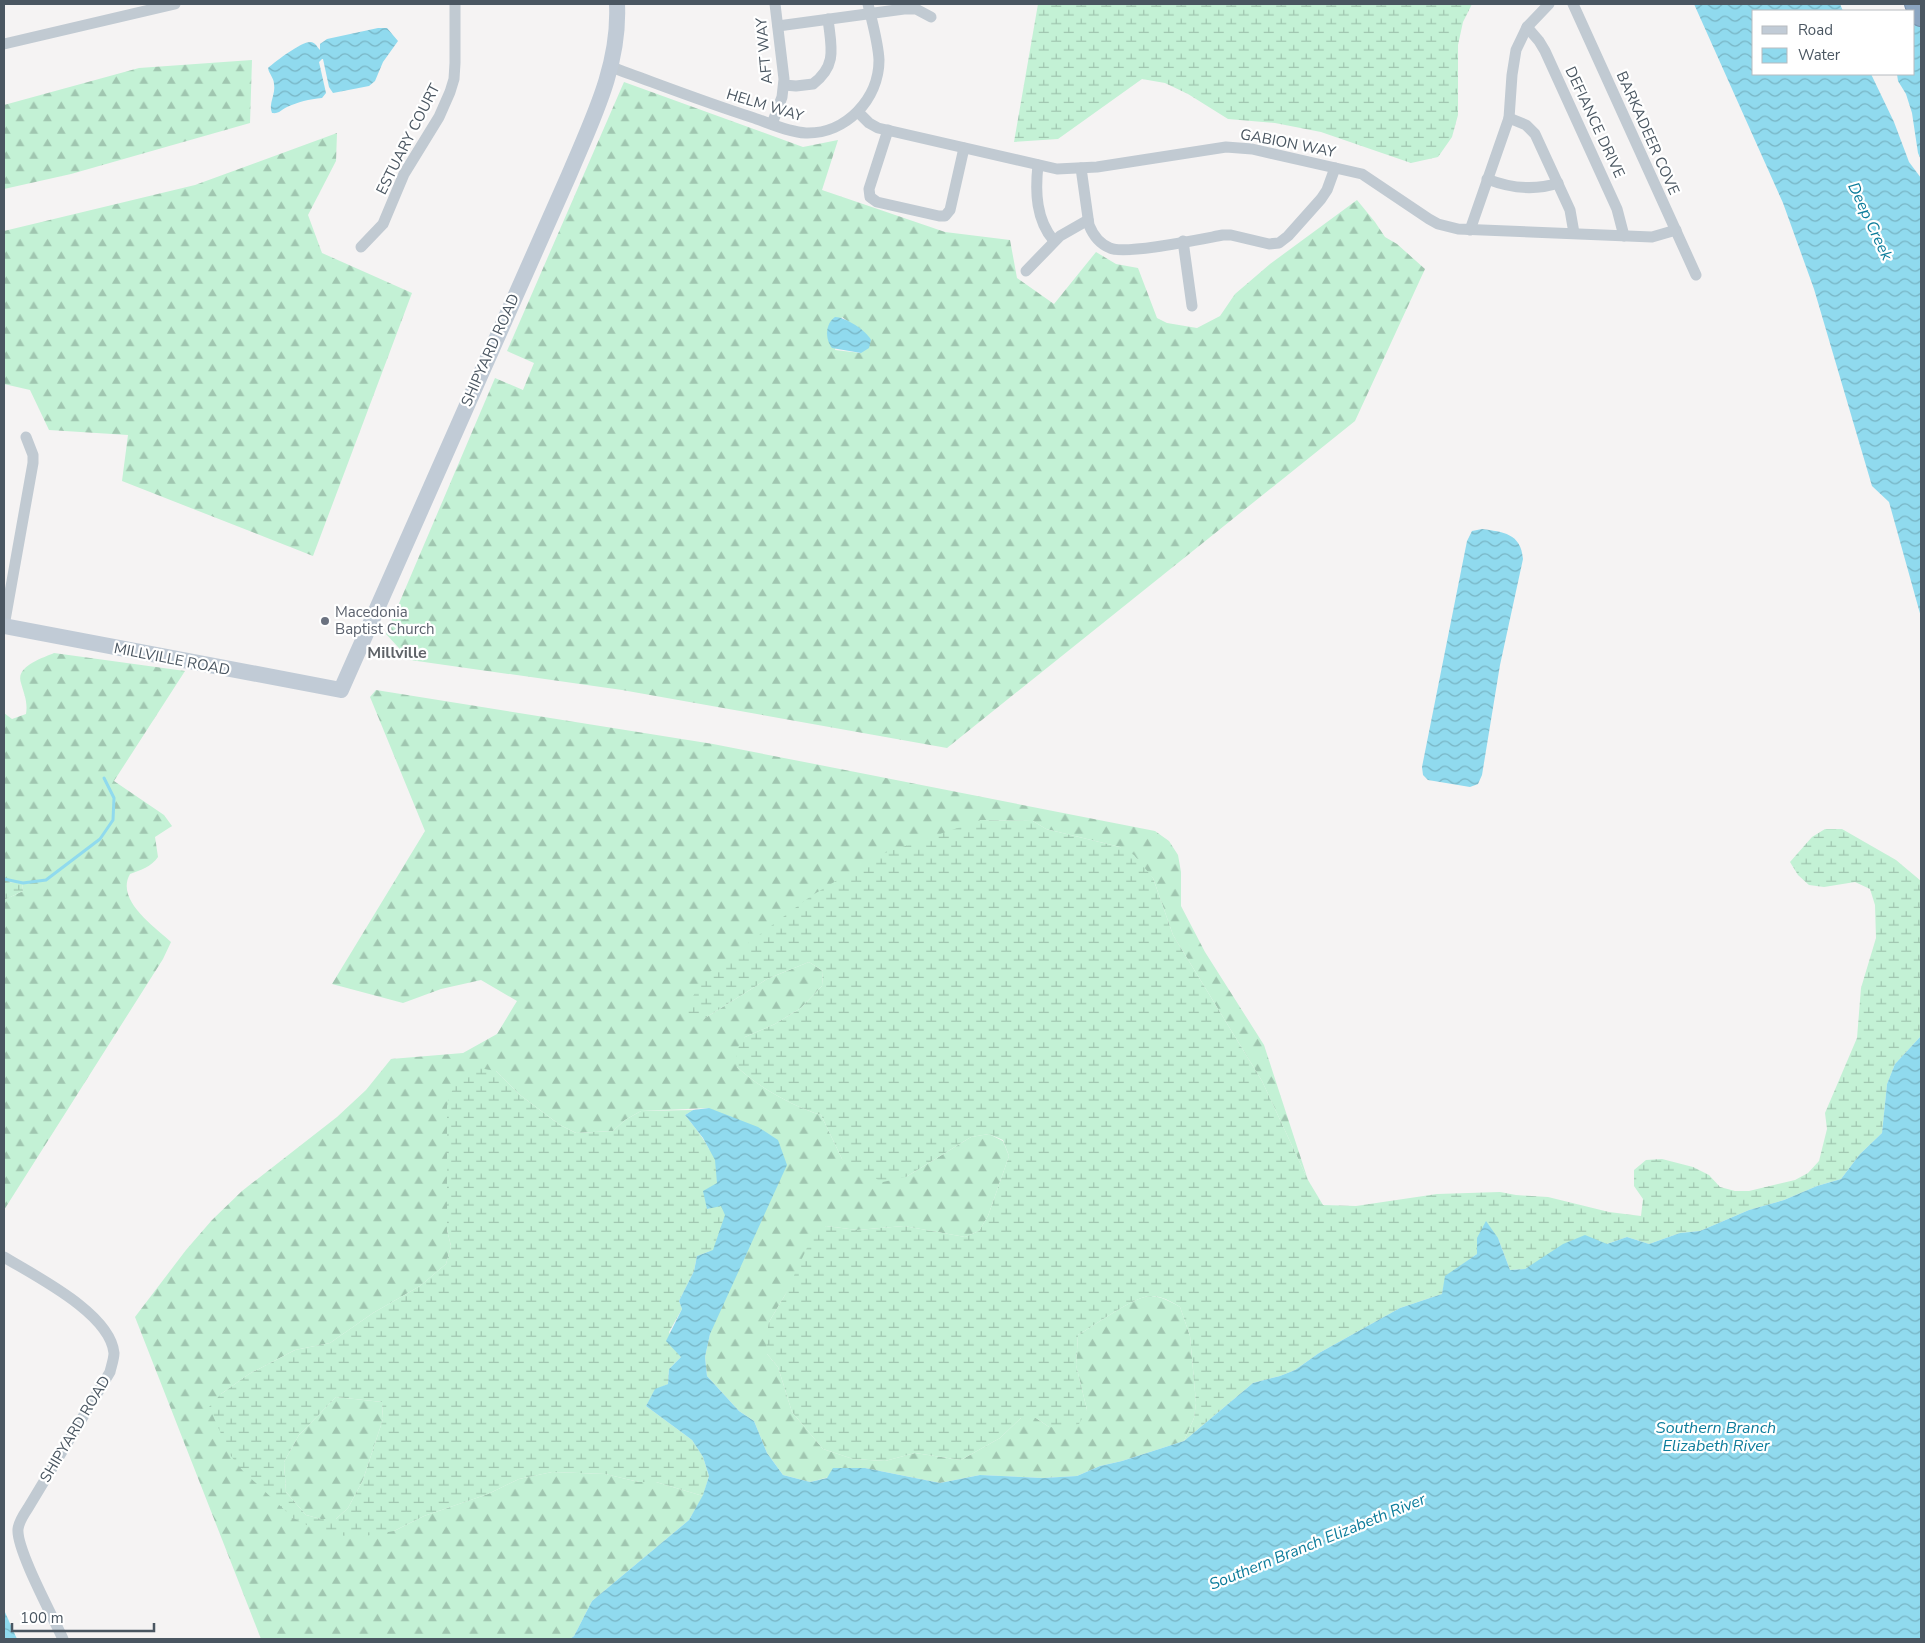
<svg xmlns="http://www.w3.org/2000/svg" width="1925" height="1643" font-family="'Nunito Sans',sans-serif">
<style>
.forest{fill:url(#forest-firs);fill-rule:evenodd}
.wetland{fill:url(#wetland-marsh);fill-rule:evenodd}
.water{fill:url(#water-waves)}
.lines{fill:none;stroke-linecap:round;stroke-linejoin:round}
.stream{stroke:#90daee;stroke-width:3}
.highway-casing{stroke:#7690ad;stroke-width:22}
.street{stroke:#c1cad2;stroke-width:11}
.secondary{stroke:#c1cbd6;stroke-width:16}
.highway{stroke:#8ba5c1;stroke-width:20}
.worship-dot{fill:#6b7280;stroke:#fff;stroke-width:2}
.labels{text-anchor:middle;stroke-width:4.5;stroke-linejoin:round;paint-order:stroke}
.street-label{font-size:15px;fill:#4a5661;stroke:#fff}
.worship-label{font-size:15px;fill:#5b616d;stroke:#fff;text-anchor:start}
.water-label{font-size:16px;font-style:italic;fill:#0c7c9b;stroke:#fff}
.neighbourhood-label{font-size:16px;font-weight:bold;fill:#5f6368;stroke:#fff}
</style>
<defs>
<pattern id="forest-firs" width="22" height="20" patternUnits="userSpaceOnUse" patternTransform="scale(1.25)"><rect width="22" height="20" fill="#c3f1d5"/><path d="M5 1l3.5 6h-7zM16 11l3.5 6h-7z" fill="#a0c6b0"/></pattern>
<pattern id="wetland-marsh" width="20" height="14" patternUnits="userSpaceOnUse" patternTransform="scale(1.25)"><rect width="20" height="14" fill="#c3f1d5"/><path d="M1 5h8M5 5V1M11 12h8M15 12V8" fill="none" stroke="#a0c6b0"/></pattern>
<pattern id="water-waves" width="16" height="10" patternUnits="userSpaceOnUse" patternTransform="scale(1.25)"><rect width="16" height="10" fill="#90daee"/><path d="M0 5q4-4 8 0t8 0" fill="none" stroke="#78b4c4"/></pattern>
</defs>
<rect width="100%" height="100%" fill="#f5f3f3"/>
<!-- forest -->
<g class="forest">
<polygon points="252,60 250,123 71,174 4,189 4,105 139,68"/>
<path d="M624,82L803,147L838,140L822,190L945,232L1010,240L1017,278L1054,304L1096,252L1116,264L1138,268L1157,318L1167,323L1197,328L1220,316L1235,294L1270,264L1357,200L1375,222L1385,237L1397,244L1425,269L1355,421L947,748L622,690L410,660L386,634L495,378L523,390L534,363L507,351ZM842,317L853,325L861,353L835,350Z"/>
<polygon points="337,133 336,161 308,215 322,253 412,293 313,556 122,481 128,435 49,430 30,390 4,384 4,231 195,185"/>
<path d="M54,653L185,671L114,781L164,815L172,826L155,837L158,857C151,867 141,870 130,874C115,900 155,927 171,942L163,959L4,1210V900L23,891L22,882L4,883V713L12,719L26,714C28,702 24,694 21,683C15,666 43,658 54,653Z"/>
<path d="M376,690L713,744L1155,831L1169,841L1178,855L1181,872V906L1205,952L1264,1045L1308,1180L1262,1081L1173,935L1153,878L1120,847L1046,829L1033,821L981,820L702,1020L767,979L809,962L823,971L822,986L801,1008L775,1024L745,1037L737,1067C758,1087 793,1106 821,1115L842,1159L906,1177L971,1137L989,1134L1003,1141L1009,1156L988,1216L979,1231L965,1237L904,1226L857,1230L826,1226L769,1322L767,1354L778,1367L792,1412L823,1449L853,1459L885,1461L915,1453L961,1460L1000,1438L1021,1418H1036L1049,1427L1087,1410L1076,1365L1078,1335C1094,1326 1134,1296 1151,1296C1162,1297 1170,1301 1180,1307L1190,1336L1196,1403L1194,1418L1184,1441L1122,1461L1100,1466L1077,1476L1043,1478L980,1475L940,1483L865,1468L810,1482L783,1475L767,1453L754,1421L739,1411L707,1376L705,1357L710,1334L709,1108L641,1111L625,1120L613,1131L576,1133L560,1125L520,1095L496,1071L447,1230L451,1246L446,1264L420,1286L373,1313L330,1343L295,1350L249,1374L221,1394L293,1518L394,1531L424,1516L488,1494L519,1479L552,1472L605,1474L639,1482H656L703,1496L689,1520L592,1601L574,1636L570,1639H261L135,1317L186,1250L212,1220L242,1191L337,1117L366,1090L391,1059L463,1053L497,1034L517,1001L481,980L441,989L403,1003L332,984L425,831L370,697Z"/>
<polygon points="336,1397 382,1402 383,1419 363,1480 348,1508 336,1519 321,1519 306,1515 286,1492 284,1462 299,1435"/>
</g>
<!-- wetland -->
<g class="wetland">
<polygon points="1038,4 1472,4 1463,22 1458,45 1458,115 1452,137 1438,157 1411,163 1321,132 1275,123 1228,119 1188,94 1165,83 1142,79 1058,139 1014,142"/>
<path d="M981,820L1033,821L1046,829L1120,847L1134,855L1153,878L1173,935L1262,1081L1308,1180L1323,1205L1356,1206L1437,1194L1500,1192L1516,1195L1548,1197L1609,1212L1641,1216L1643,1199L1634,1186V1170L1646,1160L1662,1159L1693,1167L1709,1175L1720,1187L1735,1191H1749L1795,1180L1808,1173L1819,1161L1827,1129L1825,1113L1857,1038L1861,988L1876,938L1875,905L1870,889L1855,882L1824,887L1809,885L1798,875L1790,862L1812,837L1825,829H1842L1896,860L1921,881V1036L1895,1064L1887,1084L1882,1133L1860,1154L1841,1179L1817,1186L1784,1200L1749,1210L1700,1231L1680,1233L1649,1244L1627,1237L1607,1244L1541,1260L1525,1269L1510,1270L1498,1238H1477V1254L1446,1276L1442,1294L1400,1308L1319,1353L1295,1370L1280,1376L1253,1383L1184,1441L1194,1418L1196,1403L1190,1336L1180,1307C1170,1301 1162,1296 1151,1296C1134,1296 1094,1326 1078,1335L1076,1365L1087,1410L1079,1424L1064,1428L1049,1427L1036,1418H1021L1000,1438L961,1460L915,1453L885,1461L853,1459L823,1449L792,1412L778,1367L767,1354L766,1339L769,1322L785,1295L813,1235L826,1226L857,1230L904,1226L965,1237L979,1231L988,1216L1009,1156L1003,1140L989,1134L971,1137L906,1177L883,1182L854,1169L842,1159L821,1115C793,1106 758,1087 737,1067L736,1050L745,1037L775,1024L801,1008L822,986L823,971L809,962L767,979L702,1020L686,1016L691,999L710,972L811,896L879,855Z"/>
<polygon points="22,882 23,891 4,900 4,883"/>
<path d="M479,1068L496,1071L520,1095L560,1125L576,1133L613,1131L625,1120L641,1111L693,1110L685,1115C700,1134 719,1156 717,1182C716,1191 711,1201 708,1209L721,1206L725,1215L713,1250L697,1256L694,1271L679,1301L682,1309L669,1332L681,1357L669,1369L668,1384L655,1390L646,1406L692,1440L703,1457L709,1476L703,1496L656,1482H639L605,1474L552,1472L519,1479L488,1494L424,1516L394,1531L359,1537L324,1534L293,1518L242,1470L231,1456L209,1407L221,1394L249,1374L295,1350L330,1343L373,1313L420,1286L446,1264L451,1246L447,1230V1106C453,1083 459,1078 479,1068ZM336,1397L382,1402L383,1419L363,1480L348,1508L336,1519H321L306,1515L286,1492L284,1462L299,1435Z"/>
</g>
<!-- water -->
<g class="water">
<polygon points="1694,4 1840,4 1843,11 1754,11 1754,74 1871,74 1894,122 1909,162 1921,178 1921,617 1889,502 1872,486 1814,289 1783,203"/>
<polygon points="1921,4 1921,160 1918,153 1912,113 1906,94 1898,81 1897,74 1914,74 1914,11"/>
<path d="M378,28H387L398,41L383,62L375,81L369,86L333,93L329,87L323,59H322L319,62L326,93L322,98C309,99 298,102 287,107C281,110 279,114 272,113C268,104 276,94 274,84C274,78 269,74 268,68C276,61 302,41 311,42C316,43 317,47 320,50V44L327,39Z"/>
<path d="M835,317C845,317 866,330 871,340L869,348L861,353L832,348C825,339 825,324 835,317Z"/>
<path d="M1482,529C1503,532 1521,533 1523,559L1500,665L1482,775L1478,784L1470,787L1428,780L1423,775L1422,767L1467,541L1472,531Z"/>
<polygon points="1921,1036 1921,1639 570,1639 574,1636 592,1601 689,1520 703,1495 709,1476 703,1457 692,1440 646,1406 655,1389 668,1384 669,1369 681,1357 666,1341 682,1309 679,1301 694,1271 697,1256 713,1250 725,1215 721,1206 707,1209 703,1191 717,1183 715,1160 703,1138 685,1115 693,1110 709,1108 758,1127 778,1140 787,1165 710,1334 705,1357 707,1376 739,1411 754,1421 767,1453 783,1475 810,1482 827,1478 833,1468 865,1468 940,1483 980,1475 1043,1478 1077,1476 1100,1466 1122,1461 1184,1441 1253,1383 1280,1376 1295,1370 1319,1353 1400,1308 1442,1294 1445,1276 1477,1254 1477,1238 1486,1221 1498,1238 1510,1270 1525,1269 1563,1244 1585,1235 1607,1244 1627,1237 1649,1244 1680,1233 1700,1231 1749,1210 1784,1200 1817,1186 1841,1179 1860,1154 1882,1133 1887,1084 1895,1064"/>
<polygon points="4,1610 17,1639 4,1639"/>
</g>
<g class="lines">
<!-- stream -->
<polyline class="stream" points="4,879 23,883 46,880 100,839 113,820 114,798 104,778"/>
<defs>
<polyline id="highway" points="1915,4 1921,16"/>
</defs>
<!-- highway casing -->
<use href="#highway" class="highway-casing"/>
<!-- street -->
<g class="street">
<polyline points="1573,4 1696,275"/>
<polyline points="778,26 904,9 916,9 931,17"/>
<polyline points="1527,27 1539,41 1545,51 1617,209 1624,236"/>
<polyline points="4,44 175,4"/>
<path d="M611,67C658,84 704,102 751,117C769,123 788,132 806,133C846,134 879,99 879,60C878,41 872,22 868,4"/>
<path d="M784,85L796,86L813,84C838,65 831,46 828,19"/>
<polyline points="858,112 869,123 878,128 1057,169 1097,167 1226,147 1252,149 1362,174 1429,219 1438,224 1458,229 1652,237 1676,230"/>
<polyline points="1509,118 1526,125 1535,134 1570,210 1574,233"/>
<polyline points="772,124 782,97 784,79 775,4"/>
<polyline points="888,130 869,189 870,197 877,202 939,216 945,216 950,210 964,148"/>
<path d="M1038,165C1035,192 1036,220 1054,241"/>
<path d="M1081,168L1089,225C1093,235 1100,244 1110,248C1125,255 1201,239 1223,235H1231L1269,244L1279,243L1288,236L1321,199L1327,190L1335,168"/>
<path d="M1487,179C1510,188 1534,191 1558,183"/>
<polyline points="1470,230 1509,118 1512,75 1516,50 1527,27 1549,4"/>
<polyline points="1183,241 1192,306"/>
<polyline points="361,247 383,224 404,174 439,117 450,92 454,79 455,63 455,4"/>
<polyline points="1026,271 1060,236 1088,220"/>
<polyline points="4,626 33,463 33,455 26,437"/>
<path d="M4,1257C35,1276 110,1313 114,1353C114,1359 111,1367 110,1372L28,1508C24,1514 19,1521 18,1529C16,1549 53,1617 63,1639"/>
</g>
<!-- secondary -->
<path class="secondary" d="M4,626L341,690L569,175C592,120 620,66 617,4"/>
<!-- highway -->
<use href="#highway" class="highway"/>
</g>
<!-- markers -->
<circle class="worship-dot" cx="325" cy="621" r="5"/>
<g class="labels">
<!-- street labels -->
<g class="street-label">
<text transform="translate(764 51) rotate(-95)" y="5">AFT WAY</text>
<text transform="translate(765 105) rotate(17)" y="5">HELM WAY</text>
<text transform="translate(1595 122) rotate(65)" y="5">DEFIANCE DRIVE</text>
<text transform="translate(1648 133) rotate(66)" y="5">BARKADEER COVE</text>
<text transform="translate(408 139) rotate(-63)" y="5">ESTUARY COURT</text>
<text transform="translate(1288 143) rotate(11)" y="5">GABION WAY</text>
<text transform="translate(490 350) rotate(-66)" y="5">SHIPYARD ROAD</text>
<text transform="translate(172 659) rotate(11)" y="5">MILLVILLE ROAD</text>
<text transform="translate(75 1429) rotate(-59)" y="5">SHIPYARD ROAD</text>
</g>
<!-- worship labels -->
<g class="worship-label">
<text x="335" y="617">Macedonia<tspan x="335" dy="17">Baptist Church</tspan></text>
</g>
<!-- water labels -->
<g class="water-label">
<text transform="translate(1871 221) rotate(65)" y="6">Deep Creek</text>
<text x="1716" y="1433">Southern Branch<tspan x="1716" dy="18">Elizabeth River</tspan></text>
<text transform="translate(1317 1541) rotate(-22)" y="6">Southern Branch Elizabeth River</text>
</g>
<!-- neighbourhood labels -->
<g class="neighbourhood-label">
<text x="397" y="658">Millville</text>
</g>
</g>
<!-- border -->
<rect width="1925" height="1643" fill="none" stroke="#4a5661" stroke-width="10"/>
<!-- legend -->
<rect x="1752" y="10" width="162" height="65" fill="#ffffff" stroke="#b7bbc0"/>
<rect x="1762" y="26" width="25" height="8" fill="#c1cbd6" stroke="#b7bbc0"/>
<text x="1798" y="35" font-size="15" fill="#4a5661">Road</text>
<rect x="1762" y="48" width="25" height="15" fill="url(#water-waves)" stroke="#b7bbc0"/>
<text x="1798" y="60" font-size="15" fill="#4a5661">Water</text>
<!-- scale -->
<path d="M12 1623v8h142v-8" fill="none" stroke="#4a5661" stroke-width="2.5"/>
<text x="20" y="1623" font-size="15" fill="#4a5661" stroke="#ffffff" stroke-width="4" paint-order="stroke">100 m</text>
</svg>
